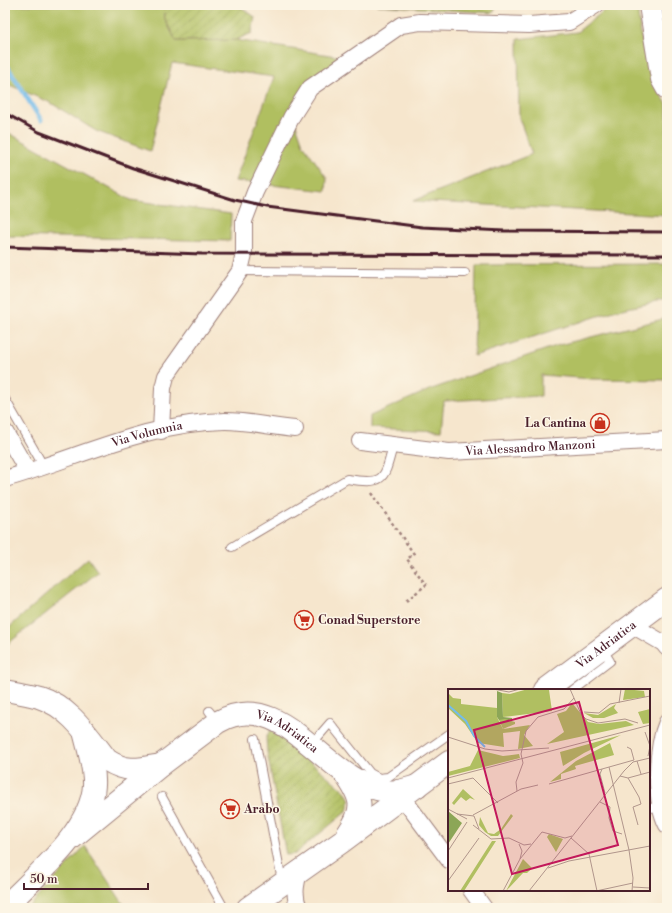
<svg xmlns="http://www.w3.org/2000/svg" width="672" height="913" font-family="'Libre Bodoni',serif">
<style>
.grass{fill:#b0bf61;stroke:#7d6f46}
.garden{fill:url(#garden-furrows);stroke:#7d6f46}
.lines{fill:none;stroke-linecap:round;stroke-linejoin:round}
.stream{stroke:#73bceb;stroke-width:5}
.lane-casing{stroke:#a0827c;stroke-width:10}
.street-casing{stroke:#a0827c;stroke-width:18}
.secondary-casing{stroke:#a0827c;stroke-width:24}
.path{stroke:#a0827c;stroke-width:2.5;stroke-dasharray:3 3;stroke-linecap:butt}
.lane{stroke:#fff;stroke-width:8}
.street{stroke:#fff;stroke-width:16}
.secondary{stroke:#fff;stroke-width:22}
.rail{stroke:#4a1f2b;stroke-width:3}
.labels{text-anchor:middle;stroke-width:3;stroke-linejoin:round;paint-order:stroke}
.poi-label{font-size:12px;font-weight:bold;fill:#4a1f2b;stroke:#fcf5e5;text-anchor:start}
.street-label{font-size:12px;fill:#4a1f2b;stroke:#fcf5e5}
.inset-river{fill:none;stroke:#73bceb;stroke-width:2}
.inset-road{fill:none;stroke:#b1968c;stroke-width:1}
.view{fill:#c2185b;fill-opacity:0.15;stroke:#c2185b;stroke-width:2}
.inset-edge{fill:none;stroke:#4a1f2b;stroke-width:2}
</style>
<defs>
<pattern id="garden-furrows" width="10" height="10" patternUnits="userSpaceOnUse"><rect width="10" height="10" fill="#b0bf61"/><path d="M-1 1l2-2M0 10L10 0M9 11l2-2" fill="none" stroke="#919b50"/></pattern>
</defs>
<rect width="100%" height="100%" fill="#fcf5e5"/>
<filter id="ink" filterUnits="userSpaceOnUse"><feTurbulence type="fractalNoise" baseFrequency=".025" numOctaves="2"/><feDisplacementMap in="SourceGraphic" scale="8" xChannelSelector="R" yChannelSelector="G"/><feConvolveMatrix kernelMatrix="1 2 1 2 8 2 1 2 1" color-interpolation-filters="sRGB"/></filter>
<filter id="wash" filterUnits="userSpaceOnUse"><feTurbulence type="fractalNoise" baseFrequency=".012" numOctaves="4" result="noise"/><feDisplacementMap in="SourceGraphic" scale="16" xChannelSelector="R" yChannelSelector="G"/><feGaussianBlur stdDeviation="0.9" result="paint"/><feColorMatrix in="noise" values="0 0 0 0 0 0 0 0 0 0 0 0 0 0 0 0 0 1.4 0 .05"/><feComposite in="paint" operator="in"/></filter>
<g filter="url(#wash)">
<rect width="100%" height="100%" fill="#f6e6cd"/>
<!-- grass -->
<g class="grass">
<polygon points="5,5 164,5 165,19 176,41 236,40 342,57 291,110 303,144 327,178 326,191 235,181 274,77 172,63 150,151 96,131 51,103 5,83"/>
<polygon points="377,5 497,5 493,13"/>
<polygon points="611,5 634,5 637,8 644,54 653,82 667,104 667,215 413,201 532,154 519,118 518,39 577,32"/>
<polygon points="5,131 131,200 231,214 230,241 5,236"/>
<polygon points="667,264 667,300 617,310 474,356 476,265"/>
<polygon points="667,318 667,380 592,379 541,375 541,396 444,401 441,431 370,428 370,416 429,390 559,345"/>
<polygon points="88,558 98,572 5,646 5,631"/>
<polygon points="85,846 126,908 28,908"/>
</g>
<!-- garden -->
<g class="garden">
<polygon points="164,5 238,5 255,17 252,33 236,40 176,41 165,19"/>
<polygon points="270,730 280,736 345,791 350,800 347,811 295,854 286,855 267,752 266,738"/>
</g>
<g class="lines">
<!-- stream -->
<polyline class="stream" points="5,63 41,120"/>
</g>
</g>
<g filter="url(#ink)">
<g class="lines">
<defs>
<g id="lane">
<polyline points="240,271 465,273"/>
<polyline points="5,399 44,467"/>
<path d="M232,547L347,479C385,485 384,480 393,446"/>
<polyline points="572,690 610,661 602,648"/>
<polyline points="209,711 217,721"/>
<polyline points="255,739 282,881"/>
<polyline points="311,745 330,723 370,773 379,778 388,777 449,734"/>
<polyline points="162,797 224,908"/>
<polyline points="649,808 661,807"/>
</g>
<g id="street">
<polyline points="161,431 163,388 166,376 240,271 244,254 244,221 255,192 292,116 310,88 401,25 420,22 529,25 569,22 596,5"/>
<polyline points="5,432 28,472"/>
<path id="s1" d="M360,441L449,452L667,440"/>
<path id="s2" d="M5,479C77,458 150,422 225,421C248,421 272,427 295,429"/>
<polyline points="632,625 663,643 667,648"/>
<path d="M667,722C656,748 654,800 667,825"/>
<polyline points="402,797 449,860"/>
<polyline points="471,890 484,908"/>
<path d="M299,908C293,895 296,884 299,872"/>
</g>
<g id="secondary">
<polyline points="650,5 662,79 667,88"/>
<path d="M5,690C16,692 28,694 39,697C70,707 88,736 107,760C127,773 139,769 161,765"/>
<path id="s3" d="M545,690L667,599"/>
<path d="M345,774C363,799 365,809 347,835"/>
<path id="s4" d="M72,838L161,765L218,722C284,684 325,784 387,791C397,793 407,789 417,786"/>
<path d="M5,907C35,876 92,830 94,785C95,768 88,748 84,731"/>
<polyline points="248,908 343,841 449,762"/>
</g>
</defs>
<!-- lane casing -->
<use href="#lane" class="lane-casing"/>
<!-- street casing -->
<use href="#street" class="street-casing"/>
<!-- secondary casing -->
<use href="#secondary" class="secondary-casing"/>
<!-- path -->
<polyline class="path" points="371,493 414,554 407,559 426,585 406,601"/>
<!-- lane -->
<use href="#lane" class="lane"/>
<!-- street -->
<use href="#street" class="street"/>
<!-- secondary -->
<use href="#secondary" class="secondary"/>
<!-- rail -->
<g class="rail">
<polyline points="5,113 39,132 133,168 235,200 267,207 422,227 504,231 667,232"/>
<polyline points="5,247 202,254 667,255"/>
</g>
</g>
</g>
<!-- icons -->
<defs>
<symbol id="shop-ring" viewBox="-11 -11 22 22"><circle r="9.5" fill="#fcf5e5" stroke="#c8321e" stroke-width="1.5"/><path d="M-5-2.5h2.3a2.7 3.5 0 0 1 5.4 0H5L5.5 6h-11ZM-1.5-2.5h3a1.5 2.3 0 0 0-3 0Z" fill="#c8321e"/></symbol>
<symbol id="supermarket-ring" viewBox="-11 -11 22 22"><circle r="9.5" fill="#fcf5e5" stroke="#c8321e" stroke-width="1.5"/><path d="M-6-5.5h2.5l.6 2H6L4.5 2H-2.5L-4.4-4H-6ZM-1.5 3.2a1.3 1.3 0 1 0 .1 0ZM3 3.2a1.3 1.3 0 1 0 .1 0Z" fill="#c8321e"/></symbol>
</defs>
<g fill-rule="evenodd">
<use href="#shop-ring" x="589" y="412" width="22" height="22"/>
<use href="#supermarket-ring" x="293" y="609" width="22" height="22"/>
<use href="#supermarket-ring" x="219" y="798" width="22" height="22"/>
</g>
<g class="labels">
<!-- poi labels -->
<g class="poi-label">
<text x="586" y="427" text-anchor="end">La Cantina</text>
<text x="318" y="624">Conad Superstore</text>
<text x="244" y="813">Arabo</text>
</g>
<!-- street labels -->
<g class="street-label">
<text dy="4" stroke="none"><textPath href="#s2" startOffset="149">Via Volumnia</textPath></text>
<text dy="4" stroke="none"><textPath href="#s1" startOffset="171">Via Alessandro Manzoni</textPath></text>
<text dy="4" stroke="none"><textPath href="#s3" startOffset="76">Via Adriatica</textPath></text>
<text dy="4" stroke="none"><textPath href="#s4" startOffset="262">Via Adriatica</textPath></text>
</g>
</g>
<!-- overview -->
<g transform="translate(448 689)">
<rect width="202" height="202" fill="#f6e6cd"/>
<path d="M80,0L101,1L104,22L55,28L54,4L62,5ZM177,0L196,2L197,8L175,11ZM1,5L5,9L13,10V15L49,19V28L55,40L82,36L76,46L85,57L70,60L72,42L55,44L56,58L30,54L17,35L0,19ZM124,14L140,33L151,35L178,32L186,36L99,55L116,43L109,25L118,22ZM168,15L166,19L170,24L156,29H145L136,24L150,26ZM173,46L136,64L115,77L112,63ZM162,54L166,66L127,77L128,80L113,85V90L102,93L128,72ZM30,61L55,67L71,65L72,69L0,87V83L22,77ZM15,100L27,111L22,109L18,112L13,108L6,116L4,114ZM63,125L65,127L50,147H43L37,143L31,136L32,128L40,144L46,145L53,140ZM44,152H48L16,202H12ZM75,170L84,179L79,184H75L58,202Z" fill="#b0bf61"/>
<path d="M49,2L54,4L55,28L64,29V32L51,31L49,28ZM0,122L14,134L0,155Z" fill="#8ca657"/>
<path d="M202,20V34L195,35L190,23ZM57,30L67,33V35L55,40L51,31ZM101,145L115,150L108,163L99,148Z" fill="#b0bf61"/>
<path class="inset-river" d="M0,16L18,32L26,47L37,58"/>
<path class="inset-road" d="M45,0L61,3L72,0M122,0L133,25L138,30L150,34L177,30L190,34M171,14L173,0M136,23L151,24L162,15L202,7M197,43L202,57L200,67M0,48L37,60L54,62L101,59M179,58L183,60L186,71M189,72L193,85M161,78L181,161L185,189L184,202M172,87L180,89L191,108L193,115L185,118L190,136M0,89L202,36M180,89L202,83M0,95L25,89L50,114M101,95L154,80M69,102L68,93L75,74L73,65L78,42L90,28L116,20L126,9M157,104L152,85L154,80L186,71M152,113L162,118L161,129L165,142L174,145M0,120L19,130M9,125L26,127L31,140M25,126L73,100L90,96M25,136L43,150L61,149L76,156L83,155M123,149L141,165L149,202M0,162L19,133M72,170L94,143L117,149L124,147M100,179L121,172L202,157M0,192L31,149M185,198L202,199M55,202L72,170L74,162L71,155M81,202L176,82L185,73L202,69M148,202L185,194"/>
<path class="view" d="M131,13L170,156L64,185L26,41Z"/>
<rect width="202" height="202" class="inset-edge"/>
</g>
<!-- margin -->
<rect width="672" height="913" fill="none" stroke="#fcf5e5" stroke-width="20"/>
<!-- scale -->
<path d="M24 883v6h124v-6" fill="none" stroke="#4a1f2b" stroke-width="2"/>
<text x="30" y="883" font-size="12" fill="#4a1f2b" stroke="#fcf5e5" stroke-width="3" paint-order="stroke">50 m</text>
</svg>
